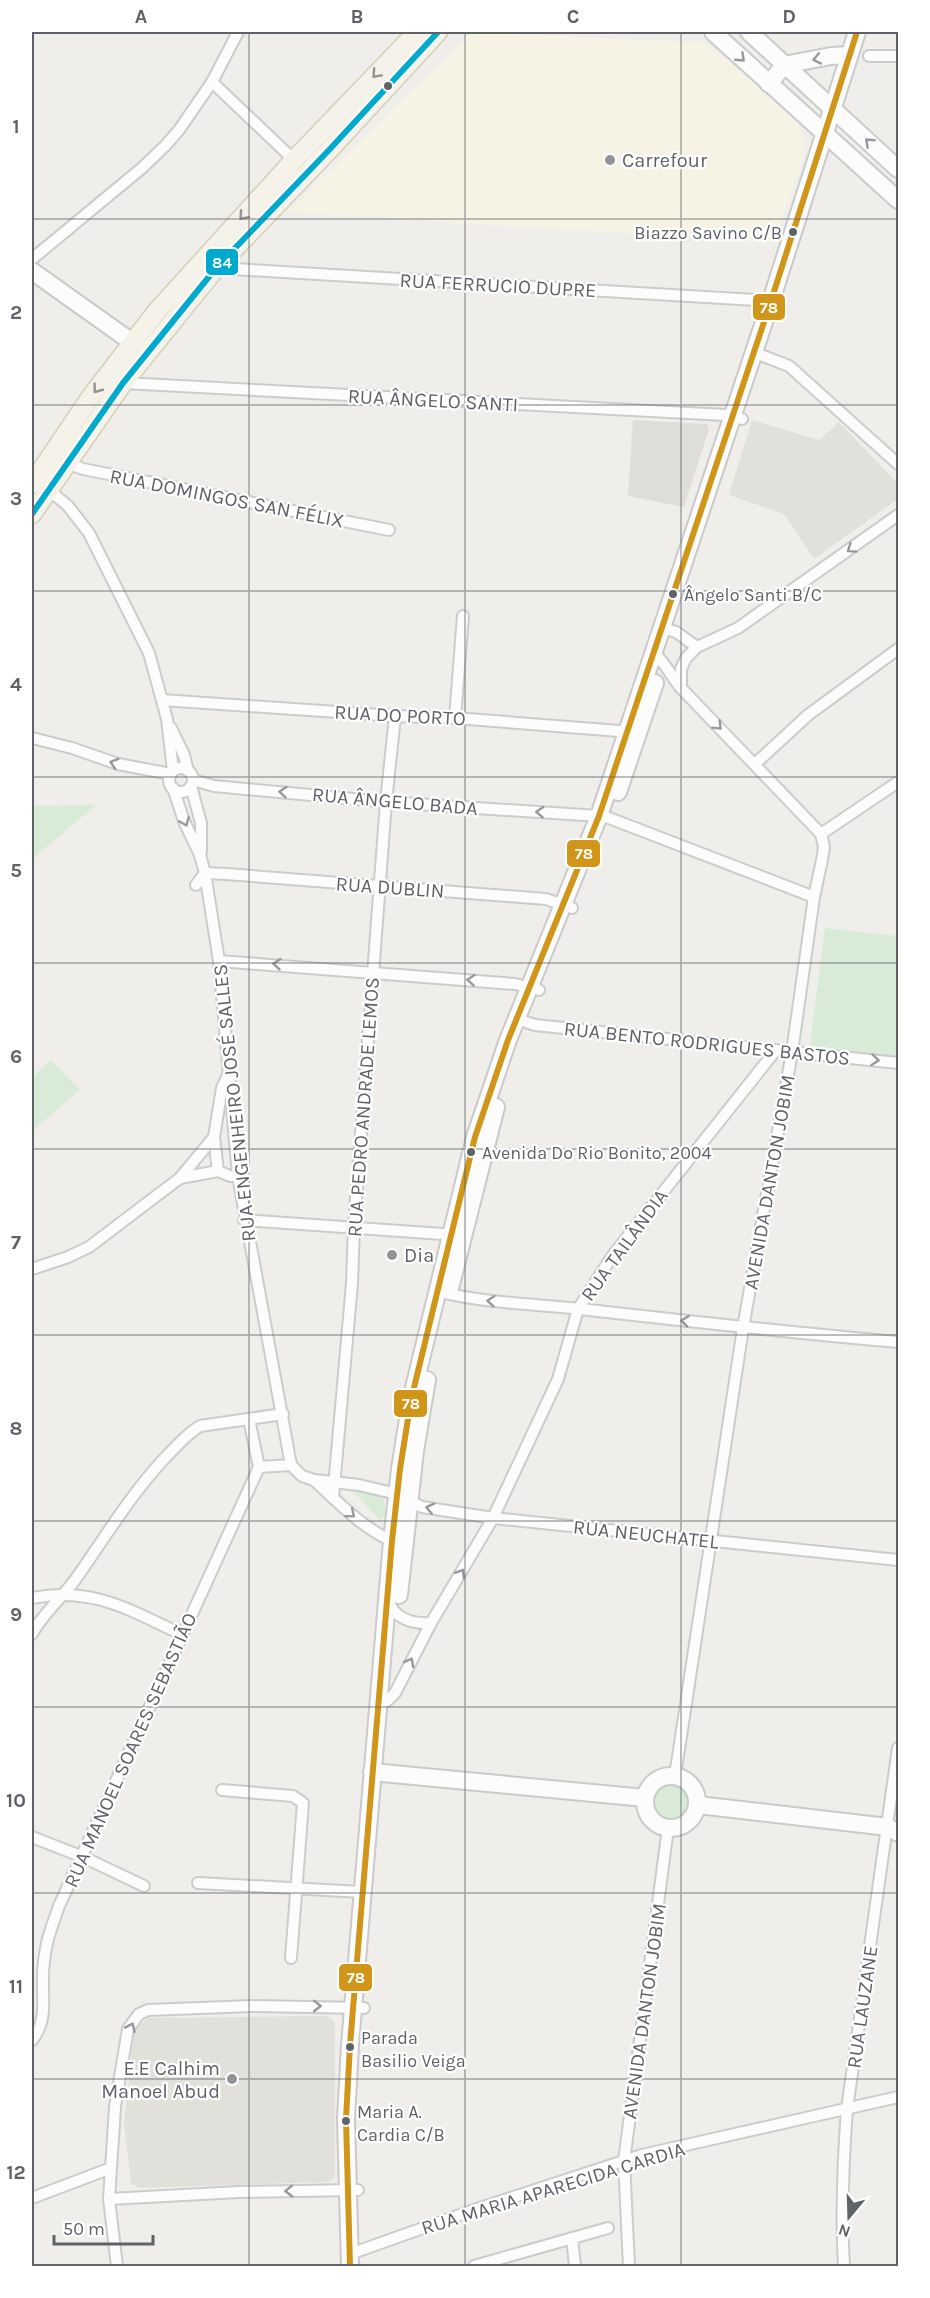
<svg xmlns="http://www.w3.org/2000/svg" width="930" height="2298" font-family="Karla,sans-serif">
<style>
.commercial{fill:#f7f3e4}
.industrial{fill:#dfddda}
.education{fill:#e2e0da}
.green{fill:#d8ebd6}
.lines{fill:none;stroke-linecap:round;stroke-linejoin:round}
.street-casing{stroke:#cbcccc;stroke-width:14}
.secondary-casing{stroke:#cacacb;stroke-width:20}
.primary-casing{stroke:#d7ceb8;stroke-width:21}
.street{stroke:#fdfcfc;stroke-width:10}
.secondary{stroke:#fdfcfc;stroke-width:16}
.primary{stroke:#f4f2e9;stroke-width:18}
.bus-1-casing{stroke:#fff;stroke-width:10}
.bus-2-casing{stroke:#fff;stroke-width:10}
.bus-1{stroke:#d1951a;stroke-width:6}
.bus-2{stroke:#00a9ce;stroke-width:6}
.oneway{stroke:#96999c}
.oneway2{stroke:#939595}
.grid{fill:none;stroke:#5f6368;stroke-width:1.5;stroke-opacity:0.55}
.bus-dot{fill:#5f6368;stroke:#fff;stroke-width:2}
.poi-dot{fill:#919496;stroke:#fff;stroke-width:2}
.labels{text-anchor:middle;stroke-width:4.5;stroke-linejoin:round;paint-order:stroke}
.bus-label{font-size:18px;fill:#5f6368;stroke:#fff;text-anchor:start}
.poi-label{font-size:20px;fill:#5f6368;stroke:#fff;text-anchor:start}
.street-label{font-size:20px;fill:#5f6368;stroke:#fff}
.line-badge{stroke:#fff;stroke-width:2}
.badge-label{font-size:16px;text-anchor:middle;font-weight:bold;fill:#fff}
.neatline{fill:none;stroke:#5f6368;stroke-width:2}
.grid-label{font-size:20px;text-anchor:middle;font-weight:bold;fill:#5f6368}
</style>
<rect width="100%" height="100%" fill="#efeeea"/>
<!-- commercial -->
<polygon class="commercial" points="472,32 707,43 797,122 804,137 804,157 774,242 289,212"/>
<!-- industrial -->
<polygon class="industrial" points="633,420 707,424 709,429 684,507 628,496"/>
<!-- education -->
<g class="education">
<polygon points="752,420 819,440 839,422 898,484 898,499 814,559 784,514 729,495"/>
<polygon points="327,2016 333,2020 335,2025 335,2174 333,2179 328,2182 139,2188 131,2183 124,2123 134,2035 137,2027 148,2018"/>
</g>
<!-- green -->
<g class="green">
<polygon points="96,805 32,859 32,806"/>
<polygon points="825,928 898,936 898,1060 816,1052 810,1044"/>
<polygon points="51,1060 80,1090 32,1131 32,1078"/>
<polygon points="348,1486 383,1496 386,1514 380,1520"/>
<circle cx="671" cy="1802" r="19"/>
</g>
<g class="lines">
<defs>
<g id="street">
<polyline points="869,56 898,56"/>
<polyline points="212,82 294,160"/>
<polyline points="32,259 142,168 165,146 179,130 212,82 238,32"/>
<polyline points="216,268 771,301 779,303"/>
<polyline points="753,352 789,366 898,464"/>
<polyline points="123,383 726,415 742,419"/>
<polyline points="67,463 83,469 389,530"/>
<polyline points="48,489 68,506 89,533 149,653 167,719 173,771"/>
<polyline points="662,628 676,632 697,647"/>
<path d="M654,653C666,663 671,677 681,688L821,834L824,847L822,860L814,897L792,1052L743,1328L675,1776"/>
<polyline points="681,688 681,669 686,658 697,647 738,628 898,515"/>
<polyline points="162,700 395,716 455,718 632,732"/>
<polyline points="455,718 463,616"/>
<polyline points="171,728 184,755 188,771"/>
<polyline points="32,738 72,748 118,764 171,774"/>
<polyline points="756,763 808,715 898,649"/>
<circle cx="181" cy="780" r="12"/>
<polyline points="193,780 214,786 386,802 599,816 609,818 814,897"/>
<polyline points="191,786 201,823 201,852"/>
<polyline points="173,788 184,821 200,855 205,873 219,961 238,1176 291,1465 302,1476 314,1480 359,1485 393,1493 422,1507 493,1518 898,1560"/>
<polyline points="821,834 898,782"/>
<polyline points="196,885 205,873 226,874 546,899 572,908"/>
<polyline points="219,961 515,984 539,990"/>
<polyline points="517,1019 535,1025 898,1063"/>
<polyline points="218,1171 214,1137 222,1088 230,1071"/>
<polyline points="180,1178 218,1171 230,1176 238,1176"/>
<polyline points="244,1220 457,1235"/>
<polyline points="32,1269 68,1257 89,1247 180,1178 214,1137"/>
<path d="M440,1292C486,1303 533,1304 580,1309C686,1321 792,1333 898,1342"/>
<polyline points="259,1467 291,1465"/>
<path d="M314,1480C339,1503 361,1527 392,1541"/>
<polyline points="333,1498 352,1283 354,1226 386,802 395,716"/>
<path d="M32,1598C93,1586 129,1610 183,1635"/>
<path d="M388,1600C394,1619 413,1624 431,1623"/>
<path d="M32,1634C43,1613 61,1599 75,1580C104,1539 129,1497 163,1460C175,1448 185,1435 200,1426L283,1414"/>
<polyline points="387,1701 395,1693 431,1623 493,1518 558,1379 578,1309 613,1255 776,1050"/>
<polyline points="222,1790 293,1796 303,1803 291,1958"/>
<polyline points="32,1837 83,1857 144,1886"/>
<polyline points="198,1883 362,1892"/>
<path d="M32,2040C48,2021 42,1998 43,1976C43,1965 45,1953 47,1943C50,1930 55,1918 59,1906L259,1467L249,1419"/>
<polyline points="32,2198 111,2168"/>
<polyline points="109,2199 239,2192 358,2190"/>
<polyline points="572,2238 575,2266"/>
<polyline points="350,2254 471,2211 642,2155 898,2097"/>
<polyline points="117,2266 109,2199 115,2107 128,2029 139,2014 148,2010 252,2006 364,2008"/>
<polyline points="474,2266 608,2228"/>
<polyline points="629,2266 624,2161 668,1828"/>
<path d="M844,2266C841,2214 843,2162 847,2109L898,1748"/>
</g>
<g id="secondary">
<polyline points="713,32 898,200"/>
<polyline points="749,32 898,169"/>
<polyline points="769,84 784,65 831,56 849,55"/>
<polyline points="32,271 143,350"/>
<polyline points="618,792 655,683"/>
<polyline points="450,1288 496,1107"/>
<polyline points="399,1595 415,1451 427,1380"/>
<polyline points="372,1772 645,1798"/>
<circle cx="671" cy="1802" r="26"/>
<polyline points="698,1805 888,1827 898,1833"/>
<polyline points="350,2266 346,2119 350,2045 392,1541 400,1469 411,1400 475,1137 508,1040 599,816 771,301 857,32"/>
</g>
<g id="primary">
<polyline points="32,484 90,398 157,311 294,160 417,32"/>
<polyline points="32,514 123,383 216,268 329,150 438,32"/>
</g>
</defs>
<!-- street casing -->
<use href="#street" class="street-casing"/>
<!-- secondary casing -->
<use href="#secondary" class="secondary-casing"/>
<!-- primary casing -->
<use href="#primary" class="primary-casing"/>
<!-- street -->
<use href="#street" class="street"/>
<!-- secondary -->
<use href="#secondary" class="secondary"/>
<!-- primary -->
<use href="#primary" class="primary"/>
<defs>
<polyline id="bus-1" points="350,2266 346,2119 350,2045 392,1541 400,1469 411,1400 475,1137 508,1040 599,816 771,301 857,32"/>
<polyline id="bus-2" points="32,514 123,383 216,268 329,150 438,32"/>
</defs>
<!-- bus-1 casing -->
<use href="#bus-1" class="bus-1-casing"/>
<!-- bus-2 casing -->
<use href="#bus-2" class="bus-2-casing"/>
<!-- bus-1 -->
<use href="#bus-1" class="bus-1"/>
<!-- bus-2 -->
<use href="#bus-2" class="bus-2"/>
</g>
<!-- one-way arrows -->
<defs><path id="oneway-chevron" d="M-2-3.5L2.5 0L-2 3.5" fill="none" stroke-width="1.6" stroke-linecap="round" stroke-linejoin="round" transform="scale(1.5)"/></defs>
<g class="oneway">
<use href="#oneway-chevron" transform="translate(741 58) rotate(43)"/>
<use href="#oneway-chevron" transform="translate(817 59) rotate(169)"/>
<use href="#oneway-chevron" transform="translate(869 142) rotate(-137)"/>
<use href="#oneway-chevron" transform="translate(851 549) rotate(145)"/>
<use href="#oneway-chevron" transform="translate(718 726) rotate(45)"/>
<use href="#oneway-chevron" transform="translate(114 763) rotate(-162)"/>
<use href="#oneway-chevron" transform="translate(283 792) rotate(-175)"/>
<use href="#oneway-chevron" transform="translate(540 812) rotate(-176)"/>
<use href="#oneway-chevron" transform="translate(185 822) rotate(67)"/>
<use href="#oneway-chevron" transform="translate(277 964) rotate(-175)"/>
<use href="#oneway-chevron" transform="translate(471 980) rotate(-175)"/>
<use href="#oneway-chevron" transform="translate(875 1060) rotate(6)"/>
<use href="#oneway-chevron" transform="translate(491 1301) rotate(-175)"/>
<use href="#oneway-chevron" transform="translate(685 1321) rotate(-173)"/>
<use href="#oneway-chevron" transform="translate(430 1508) rotate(-167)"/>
<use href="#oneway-chevron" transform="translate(351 1514) rotate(40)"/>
<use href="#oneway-chevron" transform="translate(461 1573) rotate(-59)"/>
<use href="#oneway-chevron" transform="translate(410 1662) rotate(-62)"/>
<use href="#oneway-chevron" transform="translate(317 2006)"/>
<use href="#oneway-chevron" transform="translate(131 2027) rotate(-66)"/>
<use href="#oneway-chevron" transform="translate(289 2191) rotate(179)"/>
</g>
<g class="oneway2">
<use href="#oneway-chevron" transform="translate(376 74) rotate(133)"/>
<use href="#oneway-chevron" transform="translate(243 216) rotate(132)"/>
<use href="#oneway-chevron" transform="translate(97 389) rotate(127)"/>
</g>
<!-- grid -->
<path class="grid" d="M249,32V2266M465,32V2266M681,32V2266M32,219H898M32,405H898M32,591H898M32,777H898M32,963H898M32,1149H898M32,1335H898M32,1521H898M32,1707H898M32,1893H898M32,2079H898"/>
<!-- markers -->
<g class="bus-dot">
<circle cx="388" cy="86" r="5"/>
<circle cx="793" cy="232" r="5"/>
<circle cx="673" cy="594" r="5"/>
<circle cx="471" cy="1152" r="5"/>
<circle cx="350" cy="2047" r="5"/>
<circle cx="346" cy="2121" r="5"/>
</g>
<g class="poi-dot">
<circle cx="610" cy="160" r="6"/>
<circle cx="392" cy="1255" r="6"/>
<circle cx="232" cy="2079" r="6"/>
</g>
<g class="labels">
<!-- bus labels -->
<g class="bus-label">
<text x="782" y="239" text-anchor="end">Biazzo Savino C/B</text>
<text x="684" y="601">Ângelo Santi B/C</text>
<text x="482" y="1159">Avenida Do Rio Bonito, 2004</text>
<text x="361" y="2044">Parada<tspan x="361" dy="23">Basilio Veiga</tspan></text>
<text x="357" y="2118">Maria A.<tspan x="357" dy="23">Cardia C/B</tspan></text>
</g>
<!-- poi labels -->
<g class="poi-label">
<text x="622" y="167">Carrefour</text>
<text x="404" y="1262">Dia</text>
<text x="220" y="2075" text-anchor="end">E.E Calhim<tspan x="220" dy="23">Manoel Abud</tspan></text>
</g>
<!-- street labels -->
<g class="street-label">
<text transform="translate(498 285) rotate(3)" y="7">RUA FERRUCIO DUPRE</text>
<text transform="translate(433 400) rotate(3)" y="7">RUA ÂNGELO SANTI</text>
<text transform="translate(227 498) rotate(11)" y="7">RUA DOMINGOS SAN FÉLIX</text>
<text transform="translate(400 715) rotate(3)" y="7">RUA DO PORTO</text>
<text transform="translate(395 801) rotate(5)" y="7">RUA ÂNGELO BADA</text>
<text transform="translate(390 887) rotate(4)" y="7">RUA DUBLIN</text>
<text transform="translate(707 1043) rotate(6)" y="7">RUA BENTO RODRIGUES BASTOS</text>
<text transform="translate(234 1103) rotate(-96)" y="7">RUA ENGENHEIRO JOSÉ SALLES</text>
<text transform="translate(363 1107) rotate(-86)" y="7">RUA PEDRO ANDRADE LEMOS</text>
<text transform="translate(769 1182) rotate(-80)" y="7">AVENIDA DANTON JOBIM</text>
<text transform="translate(624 1245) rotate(-54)" y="7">RUA TAILÂNDIA</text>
<text transform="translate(646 1534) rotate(6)" y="7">RUA NEUCHATEL</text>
<text transform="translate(130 1750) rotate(-66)" y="7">RUA MANOEL SOARES SEBASTIÃO</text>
<text transform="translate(862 2007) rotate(-82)" y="7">RUA LAUZANE</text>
<text transform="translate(644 2011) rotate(-82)" y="7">AVENIDA DANTON JOBIM</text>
<text transform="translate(553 2188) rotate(-17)" y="7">RUA MARIA APARECIDA CARDIA</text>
</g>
</g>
<g class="line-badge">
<rect x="205" y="248" width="34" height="28" rx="6" fill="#00a9ce"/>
<rect x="752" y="293" width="34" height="28" rx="6" fill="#d1951a"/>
<rect x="566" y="839" width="35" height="29" rx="6" fill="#d1951a"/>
<rect x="393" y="1389" width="35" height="29" rx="6" fill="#d1951a"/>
<rect x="338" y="1963" width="35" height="29" rx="6" fill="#d1951a"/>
</g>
<g class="badge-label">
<text x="222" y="268">84</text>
<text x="769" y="313">78</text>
<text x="584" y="859">78</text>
<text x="411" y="1409">78</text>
<text x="356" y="1983">78</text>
</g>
<!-- border -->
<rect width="930" height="2298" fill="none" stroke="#ffffff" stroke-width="66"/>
<!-- north arrow -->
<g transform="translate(849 2217) rotate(199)" stroke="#ffffff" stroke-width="4.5" paint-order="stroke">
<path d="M0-4.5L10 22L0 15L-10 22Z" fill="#5f6368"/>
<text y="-9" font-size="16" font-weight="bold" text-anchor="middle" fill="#5f6368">N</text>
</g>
<!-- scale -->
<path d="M54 2235v9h99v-9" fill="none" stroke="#5f6368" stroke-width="3"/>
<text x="63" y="2235" font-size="18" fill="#5f6368" stroke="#ffffff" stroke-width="4.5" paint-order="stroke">50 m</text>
<rect x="33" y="33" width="864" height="2232" class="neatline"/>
<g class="grid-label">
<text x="141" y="23">A</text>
<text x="357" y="23">B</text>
<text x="573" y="23">C</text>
<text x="789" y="23">D</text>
<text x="16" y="133">1</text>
<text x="16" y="319">2</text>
<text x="16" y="505">3</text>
<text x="16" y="691">4</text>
<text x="16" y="877">5</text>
<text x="16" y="1063">6</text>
<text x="16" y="1249">7</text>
<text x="16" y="1435">8</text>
<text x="16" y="1621">9</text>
<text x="16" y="1807">10</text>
<text x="16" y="1993">11</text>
<text x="16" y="2179">12</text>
</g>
</svg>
